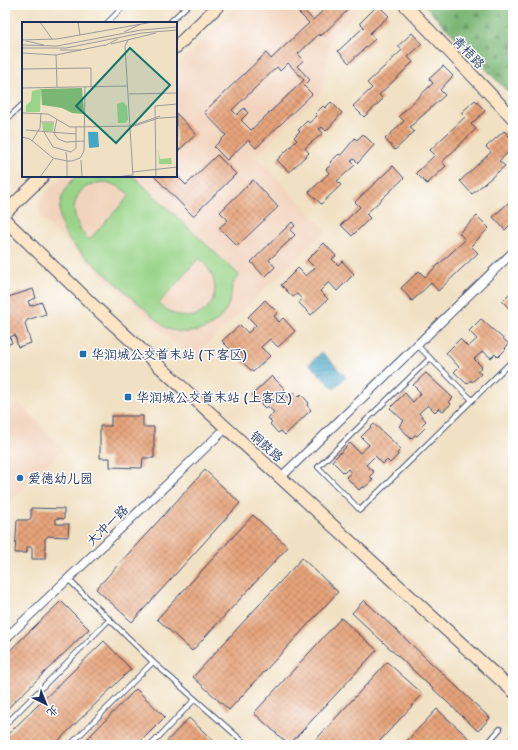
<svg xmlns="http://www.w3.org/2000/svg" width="518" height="750" font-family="'Balsamiq Sans','LXGW WenKai TC',sans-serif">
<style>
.built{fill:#f2d4be}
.grass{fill:#99d488;stroke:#5a8273;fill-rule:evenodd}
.forest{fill:url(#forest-firs);stroke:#4a7269}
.water{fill:url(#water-rules);stroke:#306a92}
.building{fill:url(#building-cross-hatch);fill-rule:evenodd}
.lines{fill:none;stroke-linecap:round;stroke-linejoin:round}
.lane-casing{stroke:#3b4a6d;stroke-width:6}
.street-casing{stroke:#3b4a6d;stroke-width:10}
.secondary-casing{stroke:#3b4a6d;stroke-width:14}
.lane{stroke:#fff;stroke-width:4}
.street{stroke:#fff;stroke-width:8}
.secondary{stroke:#fde5c5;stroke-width:12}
.poi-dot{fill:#1f6fb2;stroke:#fff;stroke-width:1.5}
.labels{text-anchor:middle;stroke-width:3;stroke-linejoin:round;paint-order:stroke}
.street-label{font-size:13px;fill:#1b2f5e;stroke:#fff}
.poi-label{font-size:13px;fill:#1b2f5e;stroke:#fff;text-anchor:start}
.inset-road{fill:none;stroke:#9b9a9b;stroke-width:1}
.view{fill:#0f766e;fill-opacity:0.15;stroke:#0f766e;stroke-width:2}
.inset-edge{fill:none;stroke:#1b2f5e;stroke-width:2}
</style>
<defs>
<pattern id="forest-firs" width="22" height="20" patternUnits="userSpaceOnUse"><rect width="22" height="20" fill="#7ab674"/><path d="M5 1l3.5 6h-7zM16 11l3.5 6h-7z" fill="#639462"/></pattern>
<pattern id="water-rules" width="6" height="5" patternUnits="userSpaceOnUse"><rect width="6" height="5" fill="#46a6c5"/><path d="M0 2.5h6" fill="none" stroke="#3a88a3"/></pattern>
<pattern id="building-cross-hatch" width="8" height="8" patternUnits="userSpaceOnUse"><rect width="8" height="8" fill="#e6a379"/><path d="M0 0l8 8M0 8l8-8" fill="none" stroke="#ba8566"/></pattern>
</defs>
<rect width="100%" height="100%" fill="#fff"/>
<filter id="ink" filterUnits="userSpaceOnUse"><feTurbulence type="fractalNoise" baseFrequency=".025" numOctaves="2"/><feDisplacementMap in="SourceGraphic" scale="8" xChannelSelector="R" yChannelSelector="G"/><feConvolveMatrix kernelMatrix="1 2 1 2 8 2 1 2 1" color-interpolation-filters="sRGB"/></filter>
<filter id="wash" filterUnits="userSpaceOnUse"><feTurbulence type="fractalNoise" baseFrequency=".012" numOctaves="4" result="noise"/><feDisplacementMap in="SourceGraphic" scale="16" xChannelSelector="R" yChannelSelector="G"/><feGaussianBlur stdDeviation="0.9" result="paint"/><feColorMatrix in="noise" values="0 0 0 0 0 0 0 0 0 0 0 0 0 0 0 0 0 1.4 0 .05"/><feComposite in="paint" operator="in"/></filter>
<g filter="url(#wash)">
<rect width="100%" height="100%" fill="#f1e1c4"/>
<!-- built -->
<g class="built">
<polygon points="239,5 365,5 330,39 322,92 256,156 326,230 192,359 40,217 39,200 63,176 176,176 176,66"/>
<polygon points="19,402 63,449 5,507 5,415"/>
</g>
<!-- grass -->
<path class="grass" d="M77,176H133L239,275C228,288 234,289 229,303C219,330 190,338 166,328L73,245C54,223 55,195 77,176ZM106,182L118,186L130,195L89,240C66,217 69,183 106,182ZM199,258C239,294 195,340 159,303Z"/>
<!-- forest -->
<polygon class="forest" points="424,5 513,5 513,97"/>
<!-- water -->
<polygon class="water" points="322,352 346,377 334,389 309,364"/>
<g id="blocks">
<!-- building -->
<g class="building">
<path d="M291,5H302L301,7L313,20L329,5H353L321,36L319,34L298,54L304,60L297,66L310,80L304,86L312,94L256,148L248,140L227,160L214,147L226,135L204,112L266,53L271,59L309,23ZM288,63L304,80L251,130L241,120L248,113L244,108L237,115L232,110L277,67L280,71Z"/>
<polygon points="378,5 389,16 370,33 375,39 349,63 338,51 364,27 360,23"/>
<polygon points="412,33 422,44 408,57 413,62 379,95 383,99 364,117 353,106 372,88 367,83 402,50 398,46"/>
<polygon points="443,66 453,76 440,90 445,95 410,127 414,132 395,150 385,139 404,121 399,116 433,83 429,79"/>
<polygon points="475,100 485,111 471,124 476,129 442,162 446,166 427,184 416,173 435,155 430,150 465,117 461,113"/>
<polygon points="331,102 342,113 326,131 322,127 319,129 323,133 305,148 309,153 289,172 277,160 297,140 294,137 300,131 298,130 307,121 309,123 317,116 315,114 323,106 325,108"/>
<polygon points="176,113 196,134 176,153"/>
<polygon points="504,131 513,140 513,148 499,161 505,166 472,194 460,181 491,152 486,147"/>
<polygon points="363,134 374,145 358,163 354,159 351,161 355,165 337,181 341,185 321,204 309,192 329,173 326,169 332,164 330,162 339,154 341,155 355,138 357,140"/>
<polygon points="217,155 236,174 193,216 154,176 176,176 176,175 186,185"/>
<polygon points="393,166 404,178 366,214 370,218 352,236 341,225 360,207 355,202"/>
<polygon points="253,180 278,207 237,246 219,228 228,220 220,212"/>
<polygon points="513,198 513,222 505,230 493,217"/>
<polygon points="477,216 489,228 471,246 478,253 438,291 431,283 412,301 401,288 419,271 425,277 465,240 459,233"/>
<polygon points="292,222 295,226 290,230 295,235 269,260 275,267 265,277 251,262"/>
<polygon points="324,243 336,256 332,259 338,265 342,261 354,274 337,291 329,282 320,291 328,299 311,315 299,303 302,299 297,294 293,297 281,285 298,268 306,276 315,268 307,260"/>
<polygon points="33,289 36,298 28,301 30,306 42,302 46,314 27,320 25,324 31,343 18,347 15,335 10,337 12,343 5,345 5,298"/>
<polygon points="513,290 513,312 502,301"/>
<polygon points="265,300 278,313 274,316 279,322 283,318 295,331 278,347 270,339 261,347 270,356 253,372 240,360 244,356 239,351 235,354 222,341 240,325 248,333 256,325 248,317"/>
<polygon points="481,319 509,344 505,348 506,349 498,357 495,354 491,358 483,351 474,359 482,367 477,371 481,374 472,382 471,380 467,384 454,372 459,367 446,353 460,339 468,347 477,339 469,331"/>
<polygon points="426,373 453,398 449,402 451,404 443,411 439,408 435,412 428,405 419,413 426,421 422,425 425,428 417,436 415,435 411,439 399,426 404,421 390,408 405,393 413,402 421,393 413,385"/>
<polygon points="272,376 285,389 282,391 289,398 294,392 298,397 301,394 309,403 307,405 311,410 285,435 281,431 278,433 270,424 272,422 268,418 274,412 267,406 265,408 252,395"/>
<polygon points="111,416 143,416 143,427 154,427 154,458 143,458 142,468 110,467 110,458 100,458 100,426 111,426"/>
<polygon points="374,424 401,449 397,453 398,455 390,463 387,460 383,464 375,456 366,465 374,472 370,476 373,480 364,488 363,486 359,490 346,477 351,473 348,469 344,473 332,461 350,443 360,453 369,445 361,437"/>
<polygon points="205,470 240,503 132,622 96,589"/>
<polygon points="31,508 64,509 64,519 56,518 56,524 69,524 68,537 48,536 45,539 45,559 32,559 32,547 27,547 27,553 15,553 17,520 28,520 31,518"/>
<polygon points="253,515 288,547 192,651 157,619"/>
<polygon points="302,558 338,592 229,710 193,677"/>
<polygon points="364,600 490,718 478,731 352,613"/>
<polygon points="61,601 89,629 5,711 5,655"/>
<polygon points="341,618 377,650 289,745 254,713"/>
<polygon points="104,641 131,669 54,745 5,745 5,737"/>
<polygon points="387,662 423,694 376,745 311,745"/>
<polygon points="136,689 165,717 137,745 81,745"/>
<polygon points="437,709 472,741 468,745 403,745"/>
<polygon points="189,718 218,745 163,745"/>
<polygon points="510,738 513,741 513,745 503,745"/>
</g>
</g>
</g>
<g filter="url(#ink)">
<use href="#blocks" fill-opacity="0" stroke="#3b4a6d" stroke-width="1"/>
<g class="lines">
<defs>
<g id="lane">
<polyline points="107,23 125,5"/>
<polyline points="169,23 188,5"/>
<polyline points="5,121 23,104"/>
<polyline points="417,345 472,400"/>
<polyline points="430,358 318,467 360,510 513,360"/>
<polyline points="68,579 153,662 247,745"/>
<polyline points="5,725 110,619"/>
<polyline points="70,745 153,662"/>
<polyline points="151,745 194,700"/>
<polyline points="236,745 241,740"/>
<polyline points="486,745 500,729"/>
</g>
<g id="street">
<polyline points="280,478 513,252"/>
<polyline points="5,639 226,428"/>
</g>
<g id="secondary">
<polyline points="405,5 513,118"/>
<polyline points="176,47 219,5"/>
<polyline points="5,213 43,176"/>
<polyline points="5,220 98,310 513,691"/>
</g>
</defs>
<!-- lane casing -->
<use href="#lane" class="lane-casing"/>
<!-- street casing -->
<use href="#street" class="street-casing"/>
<!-- secondary casing -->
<use href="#secondary" class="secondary-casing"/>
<!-- lane -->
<use href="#lane" class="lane"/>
<!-- street -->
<use href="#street" class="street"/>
<!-- secondary -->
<use href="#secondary" class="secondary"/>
</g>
</g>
<!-- markers -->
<g class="poi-dot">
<rect x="79" y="350" width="8" height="8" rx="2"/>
<rect x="124" y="393" width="8" height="8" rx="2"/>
<circle cx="20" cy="478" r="4"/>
</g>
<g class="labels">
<!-- street labels -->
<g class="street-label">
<text transform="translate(469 52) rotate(46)" y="5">青梧路</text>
<text transform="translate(267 446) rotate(42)" y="5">铜鼓路</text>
<text transform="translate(107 525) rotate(-44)" y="5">大冲一路</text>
</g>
<!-- poi labels -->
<g class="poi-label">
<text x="91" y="359">华润城公交首末站 (下客区)</text>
<text x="136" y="402">华润城公交首末站 (上客区)</text>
<text x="28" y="483">爱德幼儿园</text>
</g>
</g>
<!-- overview -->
<g transform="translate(22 22)">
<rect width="155" height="155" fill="#f1e1c4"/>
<path d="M19,67L18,90H4V83L9,79L10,69ZM101,80L105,84L106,98L103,101H96L95,82ZM136,127L138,137L149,136L150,142H137Z" fill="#99d488"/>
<path d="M60,66L62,92L50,91L40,86L20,83L19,67Z" fill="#7ab674"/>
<path d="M20,101H32L31,109H21Z" fill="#99d488"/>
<path d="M66,110H76L77,125L67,126Z" fill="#46a6c5"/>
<path class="inset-road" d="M18,0L30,17M56,0L58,13M102,10L119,2M0,18L35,17L131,0M106,18L103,24L111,155M4,19L22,23M89,22L134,11M0,23L35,24L119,8L155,5M82,24L96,17M0,26H44L120,11L155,8M38,28H59M0,31L34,33L83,23M34,33L35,65M0,47L69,46V65M0,66L105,64M107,72L155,71M0,91L26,92L48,105L112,104L137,96L155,95M35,97L32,111L36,117L44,120L63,119M19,100H32M112,103L138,94M4,108L54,112M22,110L31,125L49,130L54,126V105M0,115L8,117L31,136L45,139V155M10,119L18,106L19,91M44,130L45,139H50L58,136L62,129L63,65M59,138L60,155M111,150L155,145M18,155L31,137M95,155L110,153M134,155L133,84L155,82"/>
<path class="view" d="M108,26L148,63L94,121L54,84Z"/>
<rect width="155" height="155" class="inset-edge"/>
</g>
<!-- margin -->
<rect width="518" height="750" fill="none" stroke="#fff" stroke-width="20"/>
<!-- north arrow -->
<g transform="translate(46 704) rotate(137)" stroke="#ffffff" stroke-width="3" paint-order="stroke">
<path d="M0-3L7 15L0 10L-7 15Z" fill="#1b2f5e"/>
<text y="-6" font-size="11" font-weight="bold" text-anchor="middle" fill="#1b2f5e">北</text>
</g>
</svg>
